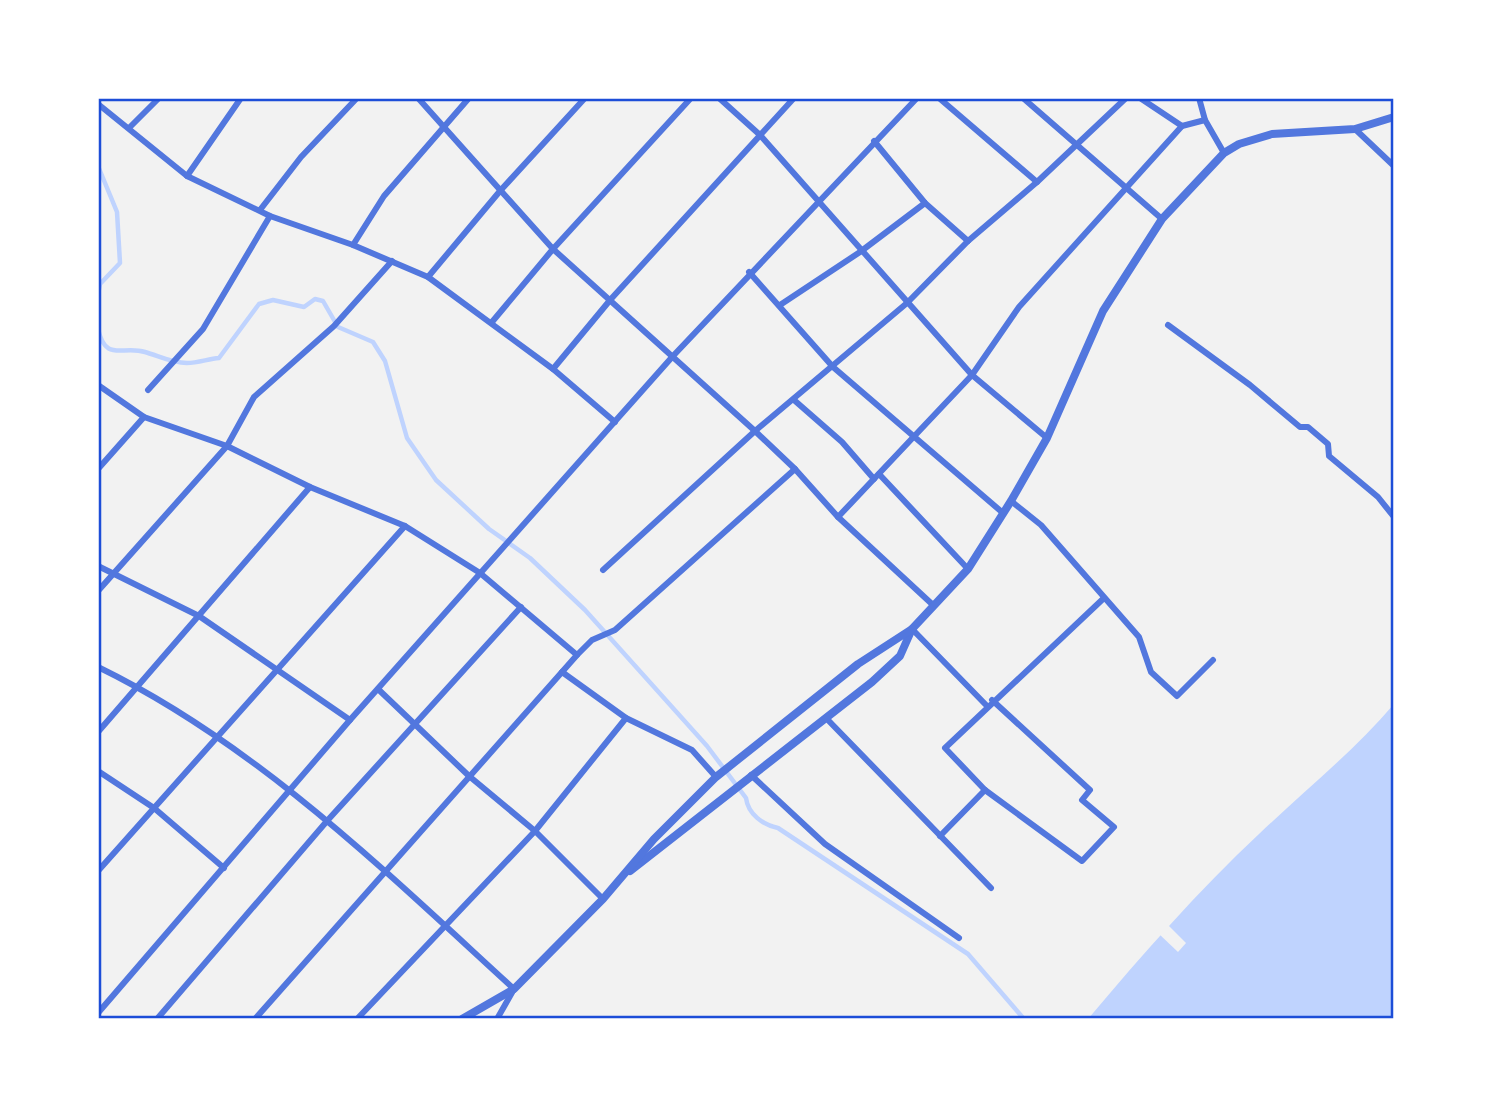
<svg xmlns="http://www.w3.org/2000/svg" width="1492" height="1117" font-family="'PT Serif',serif">
<style>
.water{fill:#bfd3fe}
.pier{fill:#f2f2f2}
.lines{fill:none;stroke-linecap:round;stroke-linejoin:round}
.stream{stroke:#bfd3fe;stroke-width:4.5}
.minor{stroke:#5277de;stroke-width:6}
.tertiary{stroke:#5277de;stroke-width:8}
.neatline{fill:none;stroke:#1d4ed8;stroke-width:2.5}
</style>
<rect width="100%" height="100%" fill="#f2f2f2"/>
<!-- water -->
<path class="water" d="M1394,704V1019H1088C1142,955 1198,891 1259,834C1304,791 1353,752 1394,704Z"/>
<!-- pier -->
<polygon class="pier" points="1167,924 1186,943 1178,952 1158,933"/>
<g class="lines">
<!-- stream -->
<g class="stream">
<polyline points="98,166 117,212 120,263 100,284 98,294"/>
<path d="M98,329C106,363 122,345 145,352C159,356 171,363 187,363C198,363 208,359 219,358L259,304L273,300L304,307L315,299L323,301L338,327L373,342L385,361L407,438L436,480L489,529L530,558L585,610L707,746L746,798C748,814 763,825 778,828L968,954L1024,1019"/>
</g>
<!-- minor -->
<g class="minor">
<polyline points="418,98 553,249 755,431 795,469 838,517 933,605"/>
<polyline points="719,98 760,135 972,375 1047,438"/>
<polyline points="939,98 1037,182"/>
<polyline points="1023,98 1162,219"/>
<polyline points="1140,98 1182,126"/>
<polyline points="1199,98 1205,120 1224,153"/>
<polyline points="98,104 187,176 270,216 353,245 428,277 553,369 615,422"/>
<polyline points="130,127 159,98"/>
<polyline points="1355,129 1394,166"/>
<polyline points="874,141 925,203 968,241"/>
<polyline points="187,176 241,98"/>
<polyline points="260,210 301,157 357,98"/>
<polyline points="353,245 384,196 469,98"/>
<polyline points="749,272 833,367 1003,513"/>
<polyline points="428,277 500,191 585,98"/>
<polyline points="780,305 860,252 925,203"/>
<polyline points="492,322 553,249 691,98"/>
<polyline points="1168,325 1250,385 1300,427 1308,427 1328,444 1329,456 1378,497 1394,517"/>
<polyline points="553,369 611,299 794,98"/>
<polyline points="98,385 144,417 227,446 310,487 405,526 480,573 577,655 562,672 626,718 692,750 716,777"/>
<polyline points="148,390 203,329 270,216"/>
<polyline points="794,400 842,442 874,479"/>
<polyline points="98,469 144,417"/>
<polyline points="879,474 968,569"/>
<polyline points="1011,501 1041,525 1139,637 1151,672 1177,696 1213,660"/>
<polyline points="838,517 972,375 1019,307 1182,126 1205,120"/>
<polyline points="98,566 199,616 350,720"/>
<polyline points="603,570 755,431 907,303 968,241 1037,182 1126,98"/>
<polyline points="98,591 227,446 254,397 334,326 392,261"/>
<polyline points="912,629 987,706"/>
<polyline points="577,655 592,640 615,630 795,469"/>
<path d="M98,667C256,744 385,871 514,989L497,1019"/>
<polyline points="379,690 469,776 535,831 603,899"/>
<polyline points="992,700 1090,790 1082,800 1114,827 1082,861 985,790 945,748 1104,598"/>
<polyline points="826,718 991,888"/>
<polyline points="98,732 310,487"/>
<polyline points="98,771 154,808 224,868"/>
<polyline points="751,775 825,844 959,938"/>
<polyline points="940,836 985,790"/>
<polyline points="98,871 405,526"/>
<polyline points="98,1013 350,720 673,356 917,98"/>
<polyline points="157,1019 327,821 521,607"/>
<polyline points="255,1019 562,672"/>
<polyline points="357,1019 535,831 626,718"/>
</g>
<!-- tertiary -->
<g class="tertiary">
<polyline points="630,871 872,682 900,656 912,629 968,569 1011,501 1047,438 1103,311 1162,219 1224,153 1239,144 1272,134 1355,129 1394,117"/>
<polyline points="462,1019 514,989 603,899 654,839 716,777 858,664 912,629"/>
</g>
</g>
<!-- border -->
<rect width="1492" height="1117" fill="none" stroke="#ffffff" stroke-width="200"/>
<rect x="100" y="100" width="1292" height="917" class="neatline"/>
</svg>
